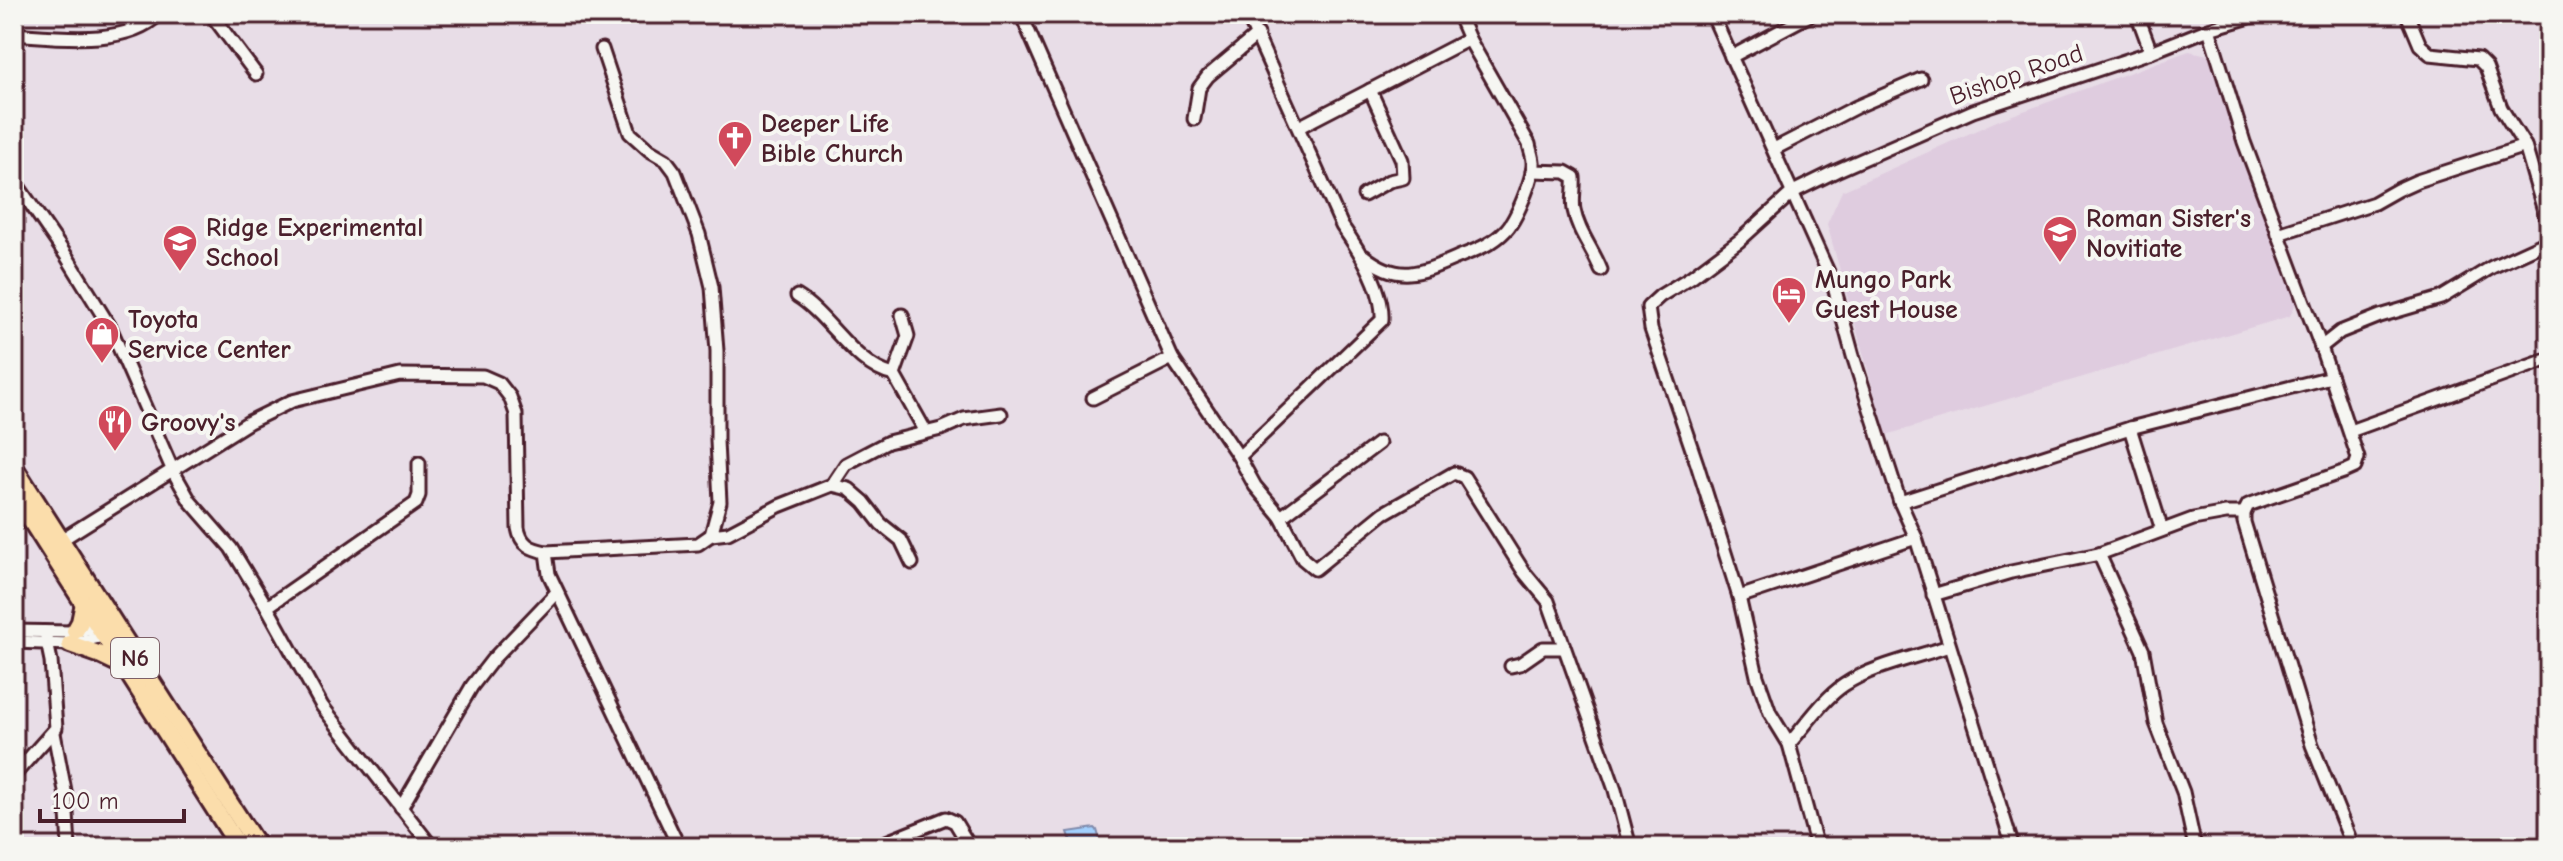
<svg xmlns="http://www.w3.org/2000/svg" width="2563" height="861" font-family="'Comic Neue',sans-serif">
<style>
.built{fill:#dfccdf}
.water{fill:#a2d0fe;stroke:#7f89aa;stroke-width:2}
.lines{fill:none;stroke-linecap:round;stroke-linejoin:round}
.street-casing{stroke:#4a1f2b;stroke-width:17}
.primary-casing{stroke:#4a1f2b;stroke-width:22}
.street{stroke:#f6f6f2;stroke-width:11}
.primary{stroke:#fbddab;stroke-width:16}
.labels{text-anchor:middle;stroke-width:8;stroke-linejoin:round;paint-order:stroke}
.shield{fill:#f6f6f2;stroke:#7e6067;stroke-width:2}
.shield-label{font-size:24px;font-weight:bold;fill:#4a1f2b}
.street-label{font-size:26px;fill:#4a1f2b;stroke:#f6f6f2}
.poi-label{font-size:26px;font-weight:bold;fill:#4a1f2b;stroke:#f6f6f2;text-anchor:start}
</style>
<rect width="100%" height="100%" fill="#e8dde7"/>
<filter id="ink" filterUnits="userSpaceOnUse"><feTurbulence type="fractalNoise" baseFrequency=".0125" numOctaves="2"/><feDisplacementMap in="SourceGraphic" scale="16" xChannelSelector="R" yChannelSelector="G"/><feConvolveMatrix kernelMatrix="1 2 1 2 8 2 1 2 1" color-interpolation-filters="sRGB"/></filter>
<g filter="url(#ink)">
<!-- built -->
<polygon class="built" points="2189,51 2213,56 2296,303 2290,316 1886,435 1827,224 1842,191 1999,120"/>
<!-- water -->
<polygon class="water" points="1095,828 1097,830 1102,847 1073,847 1068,832"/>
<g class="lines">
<defs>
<g id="street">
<polyline points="211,14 256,74"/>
<polyline points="1021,14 1172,358 1239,457 1255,486 1281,517 1303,559 1315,569 1384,513 1454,473 1464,477 1524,572 1548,601 1615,790 1630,847"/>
<polyline points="1712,14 1833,283 1853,356 1900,502 1916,538 2013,847"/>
<polyline points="2137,14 2151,52"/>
<polyline points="2407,14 2420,45 2430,54 2478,59 2486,67 2501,108 2525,146 2549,228"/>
<polyline points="2209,29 2244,142 2321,347 2358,458 2355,467 2346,471 2248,505 2244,513 2244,522 2312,745 2353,847"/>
<path d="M14,34C57,37 126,47 159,14"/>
<polyline points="1731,57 1812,14"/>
<polyline points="1194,119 1199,88 1208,76 1258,34"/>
<polyline points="1299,127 1469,39"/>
<polyline points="1774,149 1856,107 1921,79"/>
<path d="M1532,171L1565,172L1574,177C1575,188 1572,200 1574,210C1578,232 1593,249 1601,270"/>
<polyline points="14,180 67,257 110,327 173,471 190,501 231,548 267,607 322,706 432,847"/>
<polyline points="1364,195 1389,181 1403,178 1402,160 1370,90"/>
<polyline points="2278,234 2374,203 2397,190 2417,181 2525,146"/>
<path d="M1364,256C1398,283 1419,274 1456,258C1473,251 1492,245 1505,231C1516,221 1534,177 1533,162C1533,157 1530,150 1529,144L1469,39L1458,14"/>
<path d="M797,296C830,316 854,366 894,375"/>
<polyline points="902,315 908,336 894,375 926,432"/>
<polyline points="2321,347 2340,332 2380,316 2441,298 2492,267 2549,241"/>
<polyline points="1093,398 1172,358"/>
<polyline points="2130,428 2162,530"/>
<polyline points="2350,431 2549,359"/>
<path d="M1239,457L1382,320C1384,290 1359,250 1342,226L1247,14"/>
<polyline points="832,485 849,489 864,502 881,524 901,540 912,563"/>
<polyline points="1900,502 2130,428 2331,377"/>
<polyline points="1281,517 1379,443"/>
<polyline points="711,535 728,533 779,506 832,485 846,464 888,442 941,429 964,419 1001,414"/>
<path d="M61,540L249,422L292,401L400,375L483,376L499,383L510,397L516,414L518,528C521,545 531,549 546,552L549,574L679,847"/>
<polyline points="546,552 698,544 711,535 720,502 717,441 717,351 712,287 699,234 675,172 666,160 649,150 630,133 602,49"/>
<polyline points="2099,554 2143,651 2156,723 2183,792 2195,847"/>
<polyline points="1933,595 2011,572 2099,554 2193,519 2226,513 2244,513"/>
<polyline points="1739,597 1916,538"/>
<polyline points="267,607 416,503 419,495 419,463"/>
<polyline points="14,631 71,632 104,626"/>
<polyline points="14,642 70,644 108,635"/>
<polyline points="1511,666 1520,664 1543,648 1564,648"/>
<polyline points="54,733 66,796 69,847"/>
<path d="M1789,744C1806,725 1823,699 1844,685C1872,666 1917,657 1949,646"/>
<polyline points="14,775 56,728 51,661 45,632"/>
<polyline points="401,808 472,686 493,659 557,592"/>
<polyline points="874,847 946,818 955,822 970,847"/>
<polyline points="1817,847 1789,744 1770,713 1757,676 1739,597 1697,464 1651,329 1648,307 1660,296 1691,277 1739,241 1793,192 1836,171 1973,111 2151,52 2209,29 2260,14"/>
</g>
<g id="primary">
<path d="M14,467C96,594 176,721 258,847"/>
<polyline points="14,494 239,847"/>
<polyline points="75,631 80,622 84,603"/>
<polyline points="70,644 101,655 124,666"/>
</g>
</defs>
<!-- street casing -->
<use href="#street" class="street-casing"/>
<!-- primary casing -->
<use href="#primary" class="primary-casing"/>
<!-- street -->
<use href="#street" class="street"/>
<!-- primary -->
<use href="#primary" class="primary"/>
</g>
</g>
<!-- icons -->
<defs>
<symbol id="church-pin" viewBox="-11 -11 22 30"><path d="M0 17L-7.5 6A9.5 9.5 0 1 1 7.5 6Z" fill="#d1495b" stroke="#f6f6f2"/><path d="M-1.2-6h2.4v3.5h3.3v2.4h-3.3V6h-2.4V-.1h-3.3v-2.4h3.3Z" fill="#fff"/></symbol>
<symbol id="school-pin" viewBox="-11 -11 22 30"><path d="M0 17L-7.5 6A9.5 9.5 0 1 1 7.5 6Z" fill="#d1495b" stroke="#f6f6f2"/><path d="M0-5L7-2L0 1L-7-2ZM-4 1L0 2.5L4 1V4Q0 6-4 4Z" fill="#fff"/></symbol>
<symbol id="hotel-pin" viewBox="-11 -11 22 30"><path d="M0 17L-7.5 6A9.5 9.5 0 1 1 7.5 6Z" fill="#d1495b" stroke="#f6f6f2"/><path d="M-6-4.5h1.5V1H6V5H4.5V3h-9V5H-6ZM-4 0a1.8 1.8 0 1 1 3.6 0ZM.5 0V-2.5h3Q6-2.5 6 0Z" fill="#fff"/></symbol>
<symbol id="shop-pin" viewBox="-11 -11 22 30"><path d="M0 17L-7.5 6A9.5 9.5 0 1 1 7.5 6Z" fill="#d1495b" stroke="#f6f6f2"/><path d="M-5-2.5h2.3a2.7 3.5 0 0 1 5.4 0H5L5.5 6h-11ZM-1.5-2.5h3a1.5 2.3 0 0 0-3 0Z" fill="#fff"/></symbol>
<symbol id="restaurant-pin" viewBox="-11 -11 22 30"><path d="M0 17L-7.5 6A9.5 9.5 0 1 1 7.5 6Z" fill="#d1495b" stroke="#f6f6f2"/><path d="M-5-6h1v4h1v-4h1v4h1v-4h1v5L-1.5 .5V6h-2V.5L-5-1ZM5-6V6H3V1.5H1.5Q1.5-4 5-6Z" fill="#fff"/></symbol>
</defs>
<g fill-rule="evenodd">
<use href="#church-pin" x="715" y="118" width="40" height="54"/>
<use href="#school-pin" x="2040" y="213" width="40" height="54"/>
<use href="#school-pin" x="160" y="222" width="40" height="54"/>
<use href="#hotel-pin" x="1769" y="274" width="40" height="54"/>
<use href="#shop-pin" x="82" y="314" width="40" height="54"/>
<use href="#restaurant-pin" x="95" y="402" width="40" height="54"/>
</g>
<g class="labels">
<!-- shield labels -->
<rect class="shield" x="111" y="638" width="48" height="40" rx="6"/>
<g class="shield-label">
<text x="135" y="666">N6</text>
</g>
<!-- street labels -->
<g class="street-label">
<text transform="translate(2016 74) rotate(-19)" y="9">Bishop Road</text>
</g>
<!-- poi labels -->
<g class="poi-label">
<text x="761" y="132">Deeper Life<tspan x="761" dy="30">Bible Church</tspan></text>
<text x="2086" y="227">Roman Sister's<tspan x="2086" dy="30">Novitiate</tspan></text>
<text x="206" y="236">Ridge Experimental<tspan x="206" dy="30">School</tspan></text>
<text x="1815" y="288">Mungo Park<tspan x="1815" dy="30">Guest House</tspan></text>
<text x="128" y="328">Toyota<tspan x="128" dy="30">Service Center</tspan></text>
<text x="141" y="431">Groovy's</text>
</g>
</g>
<!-- margin -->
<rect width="2563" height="861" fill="none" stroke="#f6f6f2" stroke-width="48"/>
<rect x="24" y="24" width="2515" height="813" fill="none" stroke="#4a1f2b" stroke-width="3" filter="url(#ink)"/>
<!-- scale -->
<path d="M40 809v12h144v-12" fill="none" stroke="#4a1f2b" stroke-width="4"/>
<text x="52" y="809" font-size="24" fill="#4a1f2b" stroke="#f6f6f2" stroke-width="6" paint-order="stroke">100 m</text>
</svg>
